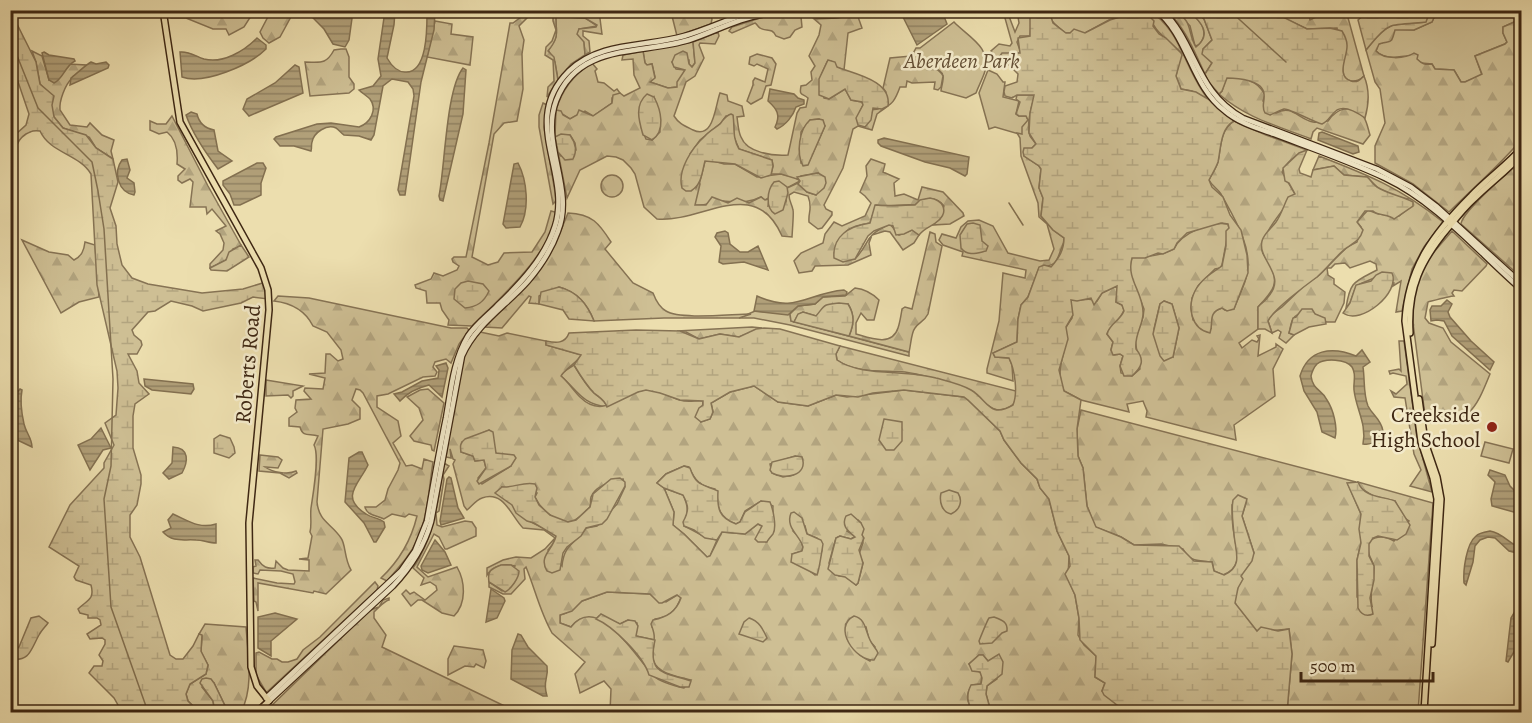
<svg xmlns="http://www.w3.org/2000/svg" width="1532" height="723" font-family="Alegreya,serif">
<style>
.green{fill:#cebf94;stroke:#867354;stroke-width:1.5}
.forest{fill:url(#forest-firs);stroke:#867354;stroke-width:1.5;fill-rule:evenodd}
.wetland{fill:url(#wetland-marsh);stroke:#867354;stroke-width:1.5}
.water{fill:url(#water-rules);stroke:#837050;stroke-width:1.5}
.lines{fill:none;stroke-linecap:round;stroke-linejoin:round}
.stream{stroke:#837050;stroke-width:1.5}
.secondary-casing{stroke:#3e2713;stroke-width:7}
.primary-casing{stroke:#3e2713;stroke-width:8}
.secondary{stroke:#f3eaca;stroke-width:4.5}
.primary{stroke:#ecdeae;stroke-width:5}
.poi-dot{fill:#8f2418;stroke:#f3eaca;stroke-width:2}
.labels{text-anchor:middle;stroke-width:5;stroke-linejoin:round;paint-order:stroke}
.park-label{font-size:22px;font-style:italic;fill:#624d33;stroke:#f3eaca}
.street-label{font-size:22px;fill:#3e2713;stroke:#f3eaca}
.poi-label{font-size:22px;fill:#3e2713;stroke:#f3eaca;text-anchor:end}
</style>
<defs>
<pattern id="forest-firs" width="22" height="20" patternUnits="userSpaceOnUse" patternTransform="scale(1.5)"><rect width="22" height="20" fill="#cebf94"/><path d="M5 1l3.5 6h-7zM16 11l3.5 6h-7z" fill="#b2a47f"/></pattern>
<pattern id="wetland-marsh" width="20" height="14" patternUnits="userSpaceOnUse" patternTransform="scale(1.5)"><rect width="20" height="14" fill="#cebf94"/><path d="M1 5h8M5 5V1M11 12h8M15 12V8" fill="none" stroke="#b2a47f"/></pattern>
<pattern id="water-rules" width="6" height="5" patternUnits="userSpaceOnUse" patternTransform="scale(1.5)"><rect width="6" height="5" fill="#b1a079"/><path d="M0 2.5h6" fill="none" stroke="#918262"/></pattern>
</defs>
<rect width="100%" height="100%" fill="#ecdeae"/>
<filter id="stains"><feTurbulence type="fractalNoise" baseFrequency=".00333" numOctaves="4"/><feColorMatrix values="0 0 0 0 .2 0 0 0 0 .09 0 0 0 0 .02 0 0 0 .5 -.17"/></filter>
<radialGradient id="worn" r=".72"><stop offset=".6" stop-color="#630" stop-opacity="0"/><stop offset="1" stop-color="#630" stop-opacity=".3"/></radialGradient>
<!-- green -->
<g class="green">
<polygon points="1003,11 1007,11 1015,32 1019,23 1017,11 1035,11 1032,13 1030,36 1020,36 1017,42 1021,53 1000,56 1005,61 996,59 991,51 999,44 1010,46 1012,43"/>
<path d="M1049,11H1128L1123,16L1109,20L1085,33H1065C1057,25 1050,23 1049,11Z"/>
<path d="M1175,11H1189C1200,21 1211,31 1199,45L1195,46L1190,26Z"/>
<path d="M1437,11H1521V19L1503,27V33L1507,42L1505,44L1475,56L1482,75L1465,82H1461L1454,70L1435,69L1432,64L1421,63L1412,55C1401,57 1384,60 1376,51L1378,44L1382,43L1395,29L1414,30L1432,22Z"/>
<path d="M556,14L566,17L585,18L597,26L579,29L584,41L585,55L571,64L558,80L555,62L548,50C561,34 555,32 556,14Z"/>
<path d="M954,22C967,36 992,47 985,71C983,78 979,85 976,93L966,98L941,91C941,87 944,80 943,76C942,68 926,66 921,59L912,61L910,59L916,48H920Z"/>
<polygon points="693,42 695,63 692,67 689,64 689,60 672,62 676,69 685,70 677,87 668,88 650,82 655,77 652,64 647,65 645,63 643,51"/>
<path d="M592,63L597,69L595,71L598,82L604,83L614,91L617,89L620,93L612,98V103L593,116L585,111L570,119L556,110C562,90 574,74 592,63Z"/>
<polygon points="988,70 997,74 1003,82 1005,82 1003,97 1019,101 1016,114 1019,116 1026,116 1028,120 1022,135 995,127 989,129 979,93"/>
<path d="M711,160L724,164H735L757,177L781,174L794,177L800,181L765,200L761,197C747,204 738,202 723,201C713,201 705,207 694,205L705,161Z"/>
<polygon points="755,311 790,314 791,321 909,352 909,356 790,325 754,318 739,318"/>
<path d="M574,365C580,375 586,385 594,393C600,398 605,400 607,407C582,404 578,391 561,376L563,372Z"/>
<polygon points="1485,442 1513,449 1509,463 1481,456"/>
<path d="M664,488L683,495C689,507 688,513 684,526C698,532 701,537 717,540L710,556L707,557L684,534L673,525L674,512Z"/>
<path d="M607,592L650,594L655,598L666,602L677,595L681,597C677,610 669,618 655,619L652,627L655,631V640L636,636L637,623L628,620L620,624L599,616L596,619C585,616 578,618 571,627L560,623V615L566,613L582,601Z"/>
</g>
<!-- forest -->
<g class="forest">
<polygon points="166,11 242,11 251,16 244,27 229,35 226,29 213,29 186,18 171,18 170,11"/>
<polygon points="271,11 296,11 297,13 292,15 280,37 269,43 263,38 260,32"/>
<path d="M529,11H534L519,26L524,40L522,54L523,89L517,121L504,123L494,134L472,257L488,265L498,262L504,253L532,252L545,232L551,211L555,212C556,249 498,300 472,326L448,325L449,320L442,310L440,303H427L426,291L416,288L415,285L431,279L434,273L443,276L457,270L459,266L453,262L452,259L454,257H466L489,143L510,23H513Z"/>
<path d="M553,11H599L602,34L583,31V36L589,41L590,52L585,55L584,42L577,34L579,29L596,27L597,25L585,18L566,17L556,14C555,32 561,35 548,51L554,57L558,80L547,97L548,87L554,81L553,60L545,55L546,47L552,41L556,30L553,21Z"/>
<polygon points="667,11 709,11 712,19 711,24 677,36 672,16"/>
<path d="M1149,11C1180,27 1186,73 1208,99L1192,91L1181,89L1176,76L1181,53C1168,39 1151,31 1149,11Z"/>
<path d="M1167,11H1175C1194,22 1187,33 1196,47C1213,34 1200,21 1189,11H1195L1204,19L1212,40L1203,49L1212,63L1205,74C1194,51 1185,27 1167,11Z"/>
<path d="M1269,11H1308L1310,20L1316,17L1347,14L1364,76C1357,83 1344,84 1343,71C1342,66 1344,62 1344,57C1342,47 1339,38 1337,28L1307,29Z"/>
<path d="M1430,11H1437L1432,22L1414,30H1395C1391,45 1392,40 1379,44L1376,51C1384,60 1405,59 1414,53L1418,55L1417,59C1422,64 1425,65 1432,64L1435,69L1454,70L1461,82H1465L1482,74L1475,56L1505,44L1507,42L1503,33V27L1521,19V140C1499,166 1473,188 1449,212L1413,184L1375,163V146L1385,123L1380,89L1375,82L1366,50C1373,42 1380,30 1391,26C1395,24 1418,23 1425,22Z"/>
<path d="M857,14L862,28L848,33L844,70L836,67L831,61L827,62C819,81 818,76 824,98L829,99L845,89L851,100L862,102L863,105L860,111L878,109L886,92L883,88L890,58L911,56L912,61L921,59C927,67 938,66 943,76L941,87L938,90L934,89L935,82L912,83L907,81L906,87H900C893,106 891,103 877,114L872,130L858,126L853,129L843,168L824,205L826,209L832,212V215L822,228L818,229L809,222C808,211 813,209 808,196L794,192L789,195C789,201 792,204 793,210C794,212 792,235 792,237L782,236C755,174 703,223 657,219L644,207L635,174L631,168L623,160L616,157L607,156L580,170L567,198L558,152L561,156L576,150L575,143L570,135L555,137L556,110L561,111L563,115L570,119L577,115L579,110L593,116L612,103L613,95L620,93L624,96L640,88L634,75L633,59L622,60L623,55L643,51L645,63L647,65L652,64L655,78L650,82L668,88L677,87V82L685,70L674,67L672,62L675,55L683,51L687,53L689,64L692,67L695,63L693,42L718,32L719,36L715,44L700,43L699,45L704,58L695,76L686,82L674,116C679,124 685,126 693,130C714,140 715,106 720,93L727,95L728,101L742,106L744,116L737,117C738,123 738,131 741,137C747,153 773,156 788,155L797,113L800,108L806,107L808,98C802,93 799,96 801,86L806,85L812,80L811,72L815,66L809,56L819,35L821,25L814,19L838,18ZM654,97L659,112L660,132L652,140L646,139L641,127ZM726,116H733L734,137L739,149L772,160L773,166L771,174H781L797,179L801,176L818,173L816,195L807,192L798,183L787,188L786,202L768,206L769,199L765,200L761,197L749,203L737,198L728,203L712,197L706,205H695L700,184L699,182L696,188L690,154L700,140L721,123ZM819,119L825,126L808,164L801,163V132L810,120Z"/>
<path d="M763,17H801L802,27L795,30L790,37L784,39L776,36C772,27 766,32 760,28C758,27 757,24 755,23L732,33L729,31L732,27Z"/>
<polygon points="435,21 452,24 451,34 473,37 470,65 427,57"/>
<path d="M341,49H346L349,57V77L354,84V89L349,93L310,96L305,62C320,62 326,65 334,50Z"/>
<path d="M32,51L42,56L49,80L69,64L86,65C83,71 77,73 72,78C65,85 59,101 60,110L70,125L87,127L90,123L102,135L114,140L111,151L113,159L96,148L89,137L63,128L54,117L46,91L40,84L36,62Z"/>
<polygon points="757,54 772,58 776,64 771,85 766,86 762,98 751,104 747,101 753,85 753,81 755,78 765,82 768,69 757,64 754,66 749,64 750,57"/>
<path d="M1226,78C1242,77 1257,79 1265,95L1263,101L1276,113C1292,104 1298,119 1313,122C1318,123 1324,121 1328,121C1337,108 1350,104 1363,116C1367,121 1368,129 1370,135L1363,144L1317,128L1313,132L1311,139C1278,126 1246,118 1219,94L1222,91Z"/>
<path d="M1017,95H1034L1035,97C1031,105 1026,128 1030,136C1032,139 1034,141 1036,144L1024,156L1039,166L1041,169L1039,188L1043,198L1041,216L1053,230L1064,238C1064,245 1062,246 1060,252C1055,267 1053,264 1039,268L1028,297L1021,305L1018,319L1017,342L993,353L995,357L1009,358L1012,365L1013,381L987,373V369L999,321L1003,273L1025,278L1026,270L962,256L963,252L943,245L939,240L942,234L956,238L961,227L968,221L979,220L993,226L1008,253L1040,261L1049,260L1054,249L1047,224L1039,217L1038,203L1021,156L1020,138L1017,133L1022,134V127L1028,120L1026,116H1019L1016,114L1020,102L1016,99Z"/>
<polygon points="543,103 547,105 544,127 555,192 556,201 553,204 539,127 539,115"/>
<path d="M172,116L208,186L241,245L239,247L233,249L226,260L210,268V264L223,250L224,243L220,234L216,231L226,226L212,209L207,214L206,207H190L193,182L190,179L182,183L178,180V176L185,169L177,164C178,152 176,139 167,132L159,134L150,130V121L157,124H166Z"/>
<path d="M1234,121L1266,135L1307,150C1297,154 1286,162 1282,172L1295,194C1285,208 1261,234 1262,250C1262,254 1266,258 1269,262C1281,284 1272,292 1258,307V329L1239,343L1242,348L1252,340L1257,342L1259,339L1257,336L1260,335L1258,356L1276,347V344L1283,349L1273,369L1275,396L1234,425L1236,440L1146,417L1147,411L1143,401L1127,404L1129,412L1081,400L1064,391C1053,365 1069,353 1066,327L1072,318L1071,300C1081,302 1088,296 1097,301L1102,293L1118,285L1116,302L1122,305L1124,310C1120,321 1110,325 1107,334L1113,342L1111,350L1114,355L1120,354L1123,356L1120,366L1121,373L1132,376L1140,369L1135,340L1143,317L1144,309L1129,271L1132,257C1147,257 1160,256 1174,249C1181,233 1211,221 1228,224L1229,228L1222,265L1220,268L1215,269L1198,286L1192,298L1191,308L1193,320L1211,328C1209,318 1211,311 1222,308L1225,310L1234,309C1238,297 1245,286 1247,274C1253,247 1233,216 1221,194C1217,188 1212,186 1209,180C1212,174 1216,168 1218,162C1221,148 1220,129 1234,121ZM1164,301L1172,304L1179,328L1173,357L1158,349L1154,329L1160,304Z"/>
<path d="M1319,156C1368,175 1401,188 1443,222L1424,247L1412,269L1402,311L1396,312L1401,281L1393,286L1394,283L1374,278L1360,284L1355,289L1350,303L1346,308C1350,281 1354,282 1377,270L1376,264L1370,261L1350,268L1345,263L1335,264L1331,268H1327L1328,275L1334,279V284L1345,292L1344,303L1335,322H1326C1320,313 1300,308 1293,319C1291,322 1290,330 1289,333L1294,335L1286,343L1279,338L1281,332L1278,330L1272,333L1268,321L1271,315L1282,307L1307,283L1317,277L1347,247L1357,242L1361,227L1357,222L1368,210L1378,214L1399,216L1409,208L1408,199L1396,197L1378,188L1367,177L1344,175L1334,166L1313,170Z"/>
<path d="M871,159L885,164L883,172L899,179L894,183L895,196L904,194L918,200L922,187L943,192L963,213L964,216L950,224L932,225L940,219L944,206C936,195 924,198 915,205C901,204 889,207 876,205L870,223C848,226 840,232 834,253L855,259C872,241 862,237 890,224L899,235L912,230L919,235L914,243L903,250L890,232L885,231L872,235L869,243L871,255L848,265L815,266L812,271L799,273L794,261L801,253L823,243L825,234L834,222L842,226L865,216L871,203L865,196L860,192L867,176L866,166Z"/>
<path d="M1521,159V277L1461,224C1462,211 1510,172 1521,159Z"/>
<circle cx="612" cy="186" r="11"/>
<path d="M568,213C592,214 599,223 611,242L605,249L633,283L653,293C656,301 659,307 666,311C680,320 732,314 751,314L739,318H664L594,321C588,305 577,292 559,287L539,296V304L529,303L531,297L529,296L502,328L485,327L535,276L557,240Z"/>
<path d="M1452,231L1487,264L1486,266L1462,291L1454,290L1452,293L1454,296C1450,296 1432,301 1428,302L1425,318L1429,323L1443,328L1451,342L1490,374C1475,411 1469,424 1426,423L1413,323V300L1419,278L1428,259Z"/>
<path d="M930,232L935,234L936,242L942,246L928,314C924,322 919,322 915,328C911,333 911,345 909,352L849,336C854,325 855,315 848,304L816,316L803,312L798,315L794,322L791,321L790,314L798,306L815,304L823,297L845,296L855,288C864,289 873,294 879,300L874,320H867L861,313L856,323V334C870,338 892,347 898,328C900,322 901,315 902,309L905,307L912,309Z"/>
<path d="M22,240L49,252L68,255L74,260C82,256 84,250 85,242L95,245L99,297L79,302L61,313Z"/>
<path d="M278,296L309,298L451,328H467L469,330L459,344L451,363L446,359L435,362L433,367L437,372L435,376L423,377L388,394L377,396V407L398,421L401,436L393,443L406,466L412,465L422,469L424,459L433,462C429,487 428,517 417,540C410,556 398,568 387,581L381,578C399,561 411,541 417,516L409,514L405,517L392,514L384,519C377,515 367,516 365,507H376L385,500L388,489L398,470L400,463L363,393L360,390L356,389L352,400L360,408V419L348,424L323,429L317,502C319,522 331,523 341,538C346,545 344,558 351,570L326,594L314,591L313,593L258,583V611L256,602L254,601L253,578L277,583L294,584L295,582L293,574L281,571L260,570L258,574L253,573V567L256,566L255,560H258C263,567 267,569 275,568L276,561L283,568L288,570L309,571V560L299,559L308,558L312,536L310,532C312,524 310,516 311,508C313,494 320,456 314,445L318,436C310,433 303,438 300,427L289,426V418L297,412L295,408L296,400L311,399L304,391L305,388L323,389L325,378L309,374L325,373L326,354H330L338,361L343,359L341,350L327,332L313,326C305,310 291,303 274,301Z"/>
<polygon points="752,327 762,328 739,337 720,334 699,339 686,332 677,331"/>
<path d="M480,332L499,336L507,333L546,341V345L582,355C575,364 564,370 561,376C569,383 573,390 580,397C603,420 621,394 644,390C657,388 669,397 680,400C688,403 696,400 703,401L701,422L710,419L713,412L711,403L730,392L754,386L778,402L808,406L836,395L847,397L904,390L964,397L968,400L1000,431L1004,440L1021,463L1037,479L1040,488L1049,499L1057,531L1069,556L1068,578L1075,595L1079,618L1078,635L1084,645L1096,656L1095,677L1105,683L1102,691L1118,706L1115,712H1067L1070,707L1051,710L1050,712H991L986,694L987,686L997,679L991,661H988L983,655H979L969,664L982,674L981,684L972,685C965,695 967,702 973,712H911L910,710H903L899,712H610L611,689L604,681L580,693L575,674L585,662L552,633C540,612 535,589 526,567L524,569L525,579L511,594H503L489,587V582L502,591L515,566C505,563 493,565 487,575V568L503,560L516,557L531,558L545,549L555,538L544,530L523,528C511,516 504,490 482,498C476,500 471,507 467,510L464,506L453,464L455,460L453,459L450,449L451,458L446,457L458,373L466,350ZM489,430L495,452L511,466L482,484L478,478L486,468L484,460L475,461L473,456L461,452L462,442ZM795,456L793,475L783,477L772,473L770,464ZM684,466L689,467C695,481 700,486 715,489C718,507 718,517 736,524L740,522L745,511L761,501L773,506C772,522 778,529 766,542L761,530L762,526L758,524L745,534L722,532L710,556L707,557L684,534L673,525L674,512L664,488L657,483L666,474ZM623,479L625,487L617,504L597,526L586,528C575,544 564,544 562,566L548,550L553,544L556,536C540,524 525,523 514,507C507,497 506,500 502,487L537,493L535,497C541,510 560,527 575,520C581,517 585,511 590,507C591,503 590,500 591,497C595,485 613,482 623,479ZM858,520L861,523L863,543L859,554L863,563L858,583L856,585L845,576H839L829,563L836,538L840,536L851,539L856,536L847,531ZM805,526L807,534L817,538L822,550L815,575L806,568L792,554L802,551L803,547L800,538L793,531ZM607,592L650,594L659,603H662L677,595L681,598C676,612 667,617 653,620L651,624C656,637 654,638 653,652C650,673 676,676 691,680L684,688C675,686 660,682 654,676C637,660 599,591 571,627L560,623V615L572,611L582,601ZM846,624L866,627L869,640L875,647L870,661C856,654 843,641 846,624Z"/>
<polygon points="1399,341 1404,341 1417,437 1432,492 1410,486 1421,470 1414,454 1405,398 1394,397 1391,391 1396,394 1407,384 1406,376 1393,373 1390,374 1389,371 1399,369 1401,371"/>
<path d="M840,346L1016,391C1017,397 1015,404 1010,407C990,419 980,392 963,387C944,381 925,375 905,372C882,370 857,374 837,360L836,354Z"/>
<polygon points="266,380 303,386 293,391 293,396 291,398 288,395 266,396"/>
<polygon points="428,389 444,403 434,451 432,450 431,445 414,441 410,436 423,420 419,408 407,397 420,390"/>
<path d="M1081,410L1356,482L1348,484L1361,514V543L1357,560V597L1372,606C1369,594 1374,581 1374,568C1374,562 1370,559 1369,554C1363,536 1382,534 1394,541L1409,521L1403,517L1395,501L1373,496L1359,487L1358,482L1433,503L1418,712H1287L1292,654L1289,629L1257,632L1237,607L1234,600L1243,570L1254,553L1242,516L1246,503L1232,505C1232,515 1232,525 1234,534C1236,550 1244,567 1223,575L1214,571L1212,562C1198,560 1191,563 1183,549L1161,544L1134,545L1121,537L1095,527L1087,506L1083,468L1078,456L1077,429Z"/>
<path d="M260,455L278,457L282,460L278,468L265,467C272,472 288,475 296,471L297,473L289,478L280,473L259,471Z"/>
<path d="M444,463L449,466L443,475L444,479L439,511L436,513L437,525L442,527L465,521L472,522L476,528V536L447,549H445L439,537L434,534L417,567L428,577L457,567C465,581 467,603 454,616L442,613L422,600H418L411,606L402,594L406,590L410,594L414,592L425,600L437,590L436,586L430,582L421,585L424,578L413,568C435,537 438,499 444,463Z"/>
<polygon points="375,582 378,586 377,590 267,692 266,692 256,675 256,653 259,652 272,659 277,659 282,662 288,662 297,659 303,650 320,637"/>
<path d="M389,598V600C386,600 377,609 374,612V618L386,635L382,647L517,712H265L370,610L379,607L383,600Z"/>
<path d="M205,624L246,627C248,654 254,688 241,712H228L214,683L202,687L213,701L215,712H199L188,701L186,694L190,684L206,674L208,665L201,652L202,636L199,634Z"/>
<polygon points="454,646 483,650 486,661 484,668 476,664 474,667 465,666 448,675 448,659"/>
</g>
<!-- wetland -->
<g class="wetland">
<path d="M12,10L15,20L36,62L40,84L54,96L52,105L54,117L63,128L86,135L96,148L113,159L118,182L110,208L116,226L117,244L122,265L132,278L148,284L202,293L243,289L266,282L268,299L253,297L241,303L203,311L192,306L171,301L155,311L148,312L132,330L134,335L141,341L142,345L137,354H128L137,371L139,383L149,394L135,404L133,416V448L141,475V484L137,505L130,515V537L140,557L170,655L176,659H183L193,646L199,634L202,635L201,651L208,665L206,674L190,684L186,694L188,701L199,712H122L114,698L89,673L94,666H102L103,661L99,655L105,644V640L102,638L90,639L87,634L101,625L100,620L97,618H88V615L80,613L78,609C87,600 95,600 91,585L76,580L74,577L79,566L49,547L70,505L104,468V463L114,445L105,423L116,415L118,388L117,371L97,285L91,174C79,154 50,153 40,131C34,130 32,131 26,134C7,146 19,170 16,188L11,190V143L16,134L26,125L29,114L11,61L10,11Z"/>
<path d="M1370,10H1430V11L1426,22C1419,23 1395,24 1391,26C1381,30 1373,42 1366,50L1358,20Z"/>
<path d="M1035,11H1049L1053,23L1066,33H1070L1074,29L1085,33L1110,20L1123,16L1128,11H1149V16L1154,21L1153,26L1159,34L1166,38L1181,53L1182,55L1176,76L1181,89L1196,92L1208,99L1234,121C1220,129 1221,148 1218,162C1216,168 1212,174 1209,180L1212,187L1223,197L1230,215L1241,230L1247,255L1248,273L1234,309L1227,311L1222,308C1207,313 1214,322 1210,333C1191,329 1187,307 1195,291C1201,279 1213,272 1222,266L1226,246V231L1229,228L1228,224L1221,223L1187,233L1177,243L1174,249L1163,254L1158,253L1145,258H1132C1126,279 1143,292 1143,312C1144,324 1134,334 1136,349C1145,360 1142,367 1132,376H1124L1120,366L1123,356L1120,354L1113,355L1111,350L1113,342L1107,334C1110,323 1120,321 1124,311L1122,305L1116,302L1117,286L1102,293L1094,305L1091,298L1077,301L1071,300L1073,315L1066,327L1068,339L1059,370L1064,391L1081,400L1077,429L1078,456L1083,468L1087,506L1096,527L1121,537L1134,545L1179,546L1194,561L1212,562L1214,571L1224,575C1244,567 1235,550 1234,534C1233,523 1231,511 1233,500L1238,495L1247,499L1242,516L1254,553L1252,561L1241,576L1243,579L1238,588L1235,603L1257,631L1261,627L1278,631L1289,629L1292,654L1287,712H1115L1117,705L1104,695L1102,691L1105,683L1095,677L1096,656L1080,640L1079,618L1075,595L1065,574L1070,566L1069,556L1057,531L1049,499L1040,488L1037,479L1021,463L1004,440L1000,431L968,400L964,397L904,390L873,393L858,397L836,395L808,406L778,402L754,386L730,392L711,403L713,412L710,419L701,422L695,417L699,408L703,405V401L680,400L660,393L646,390L638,392L607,407C605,400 600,398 594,393C586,385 580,375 574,365L581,355L546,345V341C556,343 565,344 569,333L636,330L680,331L699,339L720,334L739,337L756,329L764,328L780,329L840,346L836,354L837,360C861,377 906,369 936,378C947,381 961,384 971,390C988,400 989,419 1013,405C1018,393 1015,370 1009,358L995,357L993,353L1017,342L1018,319L1021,305L1028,297L1039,267L1044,265L1051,267C1059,258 1064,250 1064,238L1053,230L1041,216L1043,198L1039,188L1041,169L1039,166L1024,156L1023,152L1024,148H1032L1036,144L1029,133L1030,113L1034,95H1017L1012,98L1005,96L1004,92L1005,86L1017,82L1018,74L1000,56L1002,53H1020L1018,38L1030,36V18Z"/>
<path d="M1195,11H1271L1307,29L1330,28L1342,31C1345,36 1347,40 1347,45C1348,56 1335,76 1351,81C1357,83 1360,80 1364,76C1370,90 1369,104 1365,118C1358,113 1346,105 1337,110C1331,114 1329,121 1322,124C1313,122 1289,108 1284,109C1280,110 1275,113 1270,115L1265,113C1261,106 1265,102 1264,94C1263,80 1237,78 1227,78L1222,91L1219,94L1208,81L1205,74L1212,63L1202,54L1203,49L1212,40L1204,19Z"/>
<path d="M828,60L835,62L837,67C854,74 892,80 888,106L882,109L873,108L871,120L865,127L858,125L856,118L863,105L862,102L851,100L845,89L829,99L819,95V79Z"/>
<path d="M647,94L654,97C661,110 666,131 652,140L643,135C639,121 634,105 647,94Z"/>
<path d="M731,114L733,115C735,128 732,137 739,149L772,160L773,166L771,175L761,178L735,164L705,161C702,172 702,184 691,191H686L682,188C677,170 692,148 705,136C709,131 715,128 720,124C724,119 725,116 731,114Z"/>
<path d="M819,119L823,120L825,126L808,165L803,166C796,153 799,129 810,120Z"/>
<path d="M561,134L570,135C575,142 578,150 573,159L565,160L558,152L555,137Z"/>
<path d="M1307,150L1299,169L1300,173L1311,177L1313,170L1334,166L1344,175L1367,177C1371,180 1372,184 1377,187C1388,194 1402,196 1413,202V206L1394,219C1388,214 1379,216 1373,211H1365L1357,222L1363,230C1360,240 1355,242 1348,247C1338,253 1328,268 1317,277C1306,285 1273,310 1268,321L1272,333L1265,329H1258V307C1261,303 1266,301 1268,297C1288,275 1257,260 1262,241C1264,233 1271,229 1276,222C1281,215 1284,205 1288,197L1295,194L1289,183L1285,181L1283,168L1299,153Z"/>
<polygon points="818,173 825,177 826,183 824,188 816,195 807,192 798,184 800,181 797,177"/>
<path d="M779,181L787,187L788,193L783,210L775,214C765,208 767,190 774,182Z"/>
<path d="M930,198C942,200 949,210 939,220C932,227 925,227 919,235L912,230L904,234L896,235L893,226L889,225L874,231L868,236L855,259L843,262L834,258C832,235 851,226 870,223L875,205C889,207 901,205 915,205L920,200Z"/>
<path d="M973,223L980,225L982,241L988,246L986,251C977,253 968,257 961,248L960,235L967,224Z"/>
<polygon points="241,245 249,257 227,271 211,270 210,268 226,260 229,252"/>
<path d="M1382,272L1392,273C1401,292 1361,326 1343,313L1350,303L1356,285L1371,281L1376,275Z"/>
<path d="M468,281L483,284L489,291C484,302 477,307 465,308L454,299L455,289L461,283Z"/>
<path d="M559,287C578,292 587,304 594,321L569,319L563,310L539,304L541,292Z"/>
<polygon points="1164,301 1172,304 1179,328 1173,357 1164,361 1160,356 1153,334 1160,304"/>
<path d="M839,303L848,304C855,315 854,324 849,336L794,322L798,314L803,312L816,316C826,304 822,305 839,303Z"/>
<polygon points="1302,309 1312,309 1315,314 1325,318 1326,324 1309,327 1294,335 1289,333 1293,318 1296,317"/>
<polygon points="884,419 902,422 902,441 894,450 886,450 879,440"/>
<path d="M489,430L493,432L496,453L514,455L516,458L511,466L479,484L477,481L486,468L484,460L475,461L473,456L461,452C460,446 460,443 465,439Z"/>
<polygon points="220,435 230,438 234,447 235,453 229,458 214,453 214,439"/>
<path d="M796,456L802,457C809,476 784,480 772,473L770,470L772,462Z"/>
<path d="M684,466L690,468C696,486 702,484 718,491C717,509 719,518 736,524L740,522L745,512L761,501L770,502C773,509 777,527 773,534C773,534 767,541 767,542H758L755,539L762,526L758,524L745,534L722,532L717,540L705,538L694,530L684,526L683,522C689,511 689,506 683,495L664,488L657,483L666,474Z"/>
<path d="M620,478L625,482V486L607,519L602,524L586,528L581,536L567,547L563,553L560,570L552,573L547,571C538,556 553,550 556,536L534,523L527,521L516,513L512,505L495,493L502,487C514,488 524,481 535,484L537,488L535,497L539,505L550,515L568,522L576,520L590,507L593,494L611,479Z"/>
<path d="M1358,482C1364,498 1382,496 1395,501L1410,525L1406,534L1397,540L1378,536L1373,538L1369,544V556L1374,566V580L1370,598L1373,614C1366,617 1361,614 1358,608L1357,560L1361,543L1359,529L1361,514L1347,483Z"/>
<path d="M949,490L958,493C963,501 960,510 951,514C942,512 939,502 941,493Z"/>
<path d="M794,512L802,518L807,534L821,540L823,544C822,550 819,571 817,575L791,562L792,554L802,551L803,547C800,535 785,528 791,513Z"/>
<path d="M851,514L861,523L864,529L862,535L864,538L859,550L863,563L858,583L856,585L845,577L835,575L828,569L836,538L840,536L851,539L855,537C848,531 841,526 846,516Z"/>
<path d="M501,565H511L519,571C519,578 511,589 505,592L489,582C487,571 491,569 501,565Z"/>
<path d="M601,614L620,624L628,620L635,621L638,626L636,636L655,640C647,675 664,672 691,681L689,687H680L649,675C644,657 613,626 596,619Z"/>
<path d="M39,616L48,623C45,627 41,631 39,635C31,649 30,662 11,659V647L17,648L19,647L31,618Z"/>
<path d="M854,616C866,619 865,630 870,640C872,645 876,648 878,653L874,660C855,661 832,627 854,616Z"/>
<path d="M994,617C1002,620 1008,622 1007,631L1002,633L992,643L980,644L979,641C981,636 987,621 989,618Z"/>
<path d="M749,618C759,621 763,629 767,638L763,642L739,634L744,622Z"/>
<path d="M999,654L1003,662L1002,674L987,686L986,694L991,712H973C967,702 966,695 971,685L981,684L982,678L980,672L972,671L969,664L979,655H983L988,661Z"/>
<polygon points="206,678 211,679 214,683 228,712 215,712 213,701 200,683 202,679"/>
</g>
<!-- water -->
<g class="water">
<path d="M343,11H353L349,40L345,47L333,44L324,29L312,17L315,12C325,13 334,18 343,11Z"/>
<path d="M385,11H395L394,25L387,58C391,65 396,72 405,72C428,74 427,26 427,11H435L434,30L421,82L405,195H400L398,190L414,96L413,89L408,82L392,79L383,86L374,135L371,140L359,136L344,135C342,134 338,129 336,128C327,124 314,132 312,142C311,145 312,148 311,151L294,146H280L274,139L276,137L317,124L331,123L359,127C370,123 378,110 370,99C367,96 362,93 359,90L373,86L381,76L378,59Z"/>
<polygon points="900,11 942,11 947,24 917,45"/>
<path d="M257,38L266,45V49C250,65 204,85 182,77L180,52C189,51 195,56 204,59C223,64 244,51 257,38Z"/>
<path d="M44,52L49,55L74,59L75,61C65,66 63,79 54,83L49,80L42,53Z"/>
<path d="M91,62L96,64L106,62L109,65L108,68L70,85L71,78C76,74 87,64 91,62Z"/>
<polygon points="295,65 299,67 303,93 249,116 243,109 247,99 275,83"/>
<path d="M463,68L466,70L463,114L443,201L440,200L439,196C445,167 446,89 463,68Z"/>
<path d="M770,89L794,94L798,98L804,100V104L796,107C793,116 786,125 777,129L775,127C781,115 777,109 768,101Z"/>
<path d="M191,112L197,114C199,123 204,128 214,130L218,151L232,161L218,169C205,152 193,135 186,115Z"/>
<polygon points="1322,132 1358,146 1359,152 1353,154 1318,140 1319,133"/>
<polygon points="884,138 969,157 967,174 965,176 950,168 925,162 881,146 878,143 878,140"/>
<path d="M127,159L130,170L127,178L134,183L135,192L134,195C118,192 113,172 122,160Z"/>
<polygon points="257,163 263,163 266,168 261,183 261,195 240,205 234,205 230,194 223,185 223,181"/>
<path d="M518,163C527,180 530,209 520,227L506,228L503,224L514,164Z"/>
<polygon points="725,231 728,233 730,244 740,252 748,252 758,246 768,270 744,262 723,264 719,262 721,246 715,237 717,233"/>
<path d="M844,290L847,292L846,295L823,297L815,304L798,306L788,315L754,311L757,296C796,314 807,293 844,290Z"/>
<polygon points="1447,300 1452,304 1448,312 1450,317 1471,341 1494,362 1490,370 1452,336 1444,321 1437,320 1431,321 1430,310 1432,306 1441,306"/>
<path d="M1362,350L1370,362L1363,367C1365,380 1363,393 1368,406C1373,416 1381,419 1383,431C1379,439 1373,446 1363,444C1367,424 1356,409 1354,390C1353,382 1357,375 1352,367C1346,359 1325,358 1317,364C1314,367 1312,372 1311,376C1313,391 1322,389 1327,400C1333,409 1338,427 1335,438L1322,432L1317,412L1304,391L1300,376C1308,349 1332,346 1356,356Z"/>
<path d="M446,363L448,368L442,397L429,385C417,388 408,392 400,401L394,394L402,392L422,381L438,378L439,370L436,366Z"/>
<polygon points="144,379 193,384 194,389 191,394 152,390 145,386"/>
<path d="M20,389L22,390C20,400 22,415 24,424C26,433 32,438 32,447L11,437V400Z"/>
<polygon points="101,428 111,448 103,450 90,470 78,445 91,439"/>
<path d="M173,447C190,448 188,462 182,473L169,479L163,473L172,463Z"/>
<path d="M359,452H362L368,465C359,484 339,497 366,514C372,518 379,518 384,522L385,527L376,542H374L364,523L345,502L349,458Z"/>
<polygon points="1490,470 1505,475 1510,486 1521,497 1521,514 1492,506 1491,499 1495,482 1488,475"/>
<polygon points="449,477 451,478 458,508 464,518 441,525 440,521 447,479"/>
<path d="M173,514C189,521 199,529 216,524V543C209,543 203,540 196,540C183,539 173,543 163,532L171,528L168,520Z"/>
<path d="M1490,531C1503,533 1509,544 1521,548V554L1509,551L1495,538L1488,537L1480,540L1475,546L1473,562L1466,585L1464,583C1463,571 1466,544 1476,536C1479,533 1485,532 1490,531Z"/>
<polygon points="435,540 445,552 451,565 428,573 422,570 421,566"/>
<polygon points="491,589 504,598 505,601 497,618 486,622"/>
<path d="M1521,601V615C1510,626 1516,633 1518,645L1508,662L1506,661L1511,618Z"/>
<polygon points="275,613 297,619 271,641 271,656 258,648 258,617"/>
<path d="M518,634L521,635L528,647L547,666C549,679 542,680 547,696H543L511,679L512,650Z"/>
</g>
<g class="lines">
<!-- stream -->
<g class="stream">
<polyline points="1229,10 1286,62"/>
<polyline points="10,38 38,108 92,162 98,191 104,229 113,379 111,466 104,499 111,607 148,712"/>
<polyline points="1009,203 1023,225"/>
</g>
<defs>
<g id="secondary">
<polyline points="817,10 838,10"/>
<path d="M1156,10C1189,36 1191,86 1225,111C1239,123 1257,128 1274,134C1311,148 1349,161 1385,178C1438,203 1478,252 1522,290"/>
<path d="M1162,10C1197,44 1195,92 1243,118L1377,169L1411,187L1436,206L1522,284"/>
<path d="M266,698L401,571L415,551L427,521C433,486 439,452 446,418C451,390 453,361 468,336C475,325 487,316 497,306C520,284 545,258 555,226C572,172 519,121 569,71C600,41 646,47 684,36C709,29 732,17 757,10"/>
<path d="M269,701L393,586C411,567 424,547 431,522L462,356C476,324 506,306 528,281C540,267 552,248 558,231C575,188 540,144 556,101C578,42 641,55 689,40C714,32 740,17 767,14C799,10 830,21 862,10"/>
</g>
<g id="primary">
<polyline points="163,10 180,122 261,268 268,290 269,310 249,523 251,667 257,686 269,701 257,712"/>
<path d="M1410,333C1407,288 1421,260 1449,227C1457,217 1465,207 1474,199C1490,183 1507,171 1522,154"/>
<polyline points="1419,399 1425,442 1437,477 1441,499 1432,644"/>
<path d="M1424,712L1437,499L1433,478L1421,442L1405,321C1408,267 1434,233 1471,196C1487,179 1506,166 1522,148"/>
</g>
</defs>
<!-- secondary casing -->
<use href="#secondary" class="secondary-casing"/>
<!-- primary casing -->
<use href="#primary" class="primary-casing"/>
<!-- secondary -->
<use href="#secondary" class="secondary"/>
<!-- primary -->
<use href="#primary" class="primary"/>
</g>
<!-- markers -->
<circle class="poi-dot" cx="1492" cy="427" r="6"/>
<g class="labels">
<!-- park labels -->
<g class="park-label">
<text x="962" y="68">Aberdeen Park</text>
</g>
<!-- street labels -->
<g class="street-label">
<text transform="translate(247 364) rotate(-85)" y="8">Roberts Road</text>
</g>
<!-- poi labels -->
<g class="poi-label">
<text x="1480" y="422">Creekside<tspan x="1480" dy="25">High School</tspan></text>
</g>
</g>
<!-- margin -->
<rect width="1532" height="723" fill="none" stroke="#ecdeae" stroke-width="36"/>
<rect x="12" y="12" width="1508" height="699" fill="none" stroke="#3e2713" stroke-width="3"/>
<rect x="18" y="18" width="1496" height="687" fill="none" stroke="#3e2713" stroke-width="1.5"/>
<!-- scale -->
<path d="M1301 672v9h132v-9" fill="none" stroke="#3e2713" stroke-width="3"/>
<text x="1310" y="672" font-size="18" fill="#3e2713" stroke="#f3eaca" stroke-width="4.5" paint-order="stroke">500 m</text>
<rect width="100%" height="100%" filter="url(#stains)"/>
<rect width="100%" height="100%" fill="url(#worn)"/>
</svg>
